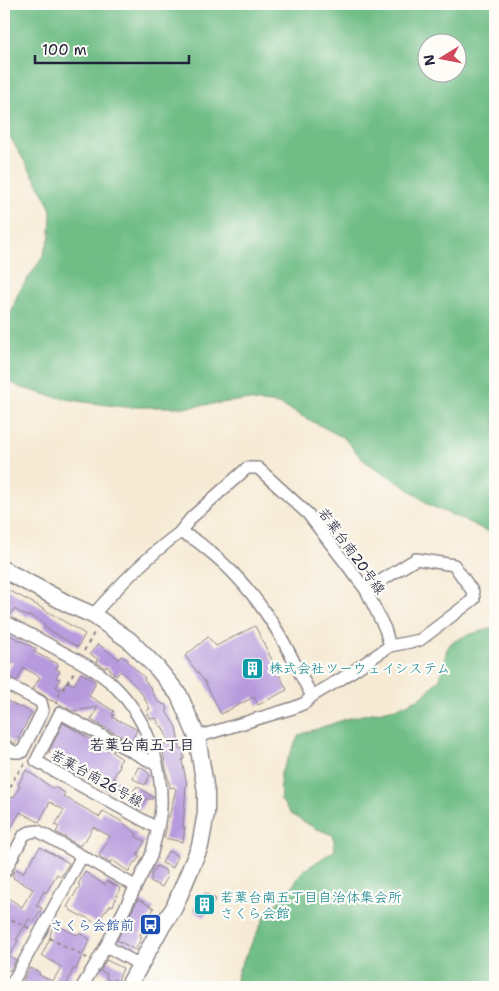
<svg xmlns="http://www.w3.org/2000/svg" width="499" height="991" font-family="'Shantell Sans','Klee One',sans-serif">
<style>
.forest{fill:#70bd86;stroke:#497060;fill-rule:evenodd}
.building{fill:#b79add}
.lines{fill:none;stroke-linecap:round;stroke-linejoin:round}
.street-casing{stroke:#8c8688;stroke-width:14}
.secondary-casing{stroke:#8c8688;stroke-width:19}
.path{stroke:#8c8688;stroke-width:2;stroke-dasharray:4 4;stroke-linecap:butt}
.street{stroke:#fff;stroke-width:11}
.secondary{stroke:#fff;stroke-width:16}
.labels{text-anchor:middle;stroke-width:4.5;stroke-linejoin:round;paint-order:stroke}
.street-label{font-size:14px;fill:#22223b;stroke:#fdfcf7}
.culture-label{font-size:14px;fill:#0d838f;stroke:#fdfcf7;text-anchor:start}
.transit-label{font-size:14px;fill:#164399;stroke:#fdfcf7;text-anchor:end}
.neighbourhood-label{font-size:15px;font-weight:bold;fill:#22223b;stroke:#fdfcf7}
</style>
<rect width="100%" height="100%" fill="#fdfcf7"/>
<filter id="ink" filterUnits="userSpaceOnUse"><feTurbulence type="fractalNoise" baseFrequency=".02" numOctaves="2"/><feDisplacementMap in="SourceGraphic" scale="10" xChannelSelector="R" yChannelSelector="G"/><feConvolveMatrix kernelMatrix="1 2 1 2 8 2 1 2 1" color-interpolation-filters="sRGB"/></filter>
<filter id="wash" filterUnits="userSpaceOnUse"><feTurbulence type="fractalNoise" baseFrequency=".0096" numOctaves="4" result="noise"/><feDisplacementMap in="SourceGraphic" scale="20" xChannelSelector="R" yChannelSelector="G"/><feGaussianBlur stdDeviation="1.12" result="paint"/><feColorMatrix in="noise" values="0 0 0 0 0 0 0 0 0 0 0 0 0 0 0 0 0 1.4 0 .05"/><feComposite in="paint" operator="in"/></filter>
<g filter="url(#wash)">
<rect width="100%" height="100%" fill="#f6ead4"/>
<!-- forest -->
<g class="forest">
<path d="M4,4H495V74L491,75L495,94V535L464,520L431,506L404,486L363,460L344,438L279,404L245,400L188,407H125L84,402L51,396L19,387L4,378V339L9,320L18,293L42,258L50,236L51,210L44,194L4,127ZM426,42H456V72H426Z"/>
<polygon points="495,627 495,987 234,987 239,969 265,916 294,884 303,871 335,850 333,835 315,828 291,814 281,800 280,775 299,735 349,718 400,707 422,697 440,678 447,649 451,643 465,636"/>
</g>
<g id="blocks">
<!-- building -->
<g class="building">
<polygon points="4,588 35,604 85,634 78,647 44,627 45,624 29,615 28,617 14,609 10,616 4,612"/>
<polygon points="255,626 287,690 258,705 254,697 221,714 205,682 185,656 208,637 216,646"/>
<polygon points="4,632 36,649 34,652 58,664 56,669 60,671 56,678 60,679 56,687 60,690 67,682 74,685 81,673 95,681 95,684 89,696 114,711 112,714 114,715 112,717 136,729 137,730 131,742 91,720 98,707 73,711 51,700 51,701 48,699 45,696 33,689 40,677 24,668 17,681 5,676 13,662 4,658"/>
<polygon points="98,644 119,659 121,656 128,660 128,662 145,678 144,680 152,689 151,690 159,703 161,702 163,705 165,704 168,710 166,711 176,727 180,749 183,748 184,757 184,759 182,760 187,785 186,785 183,828 185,827 183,842 164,838 176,789 173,787 170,788 161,742 167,745 166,743 170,743 162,726 160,727 156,718 151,719 146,711 150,709 141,692 121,671 116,676 107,666 106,668 104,667 96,662 98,659 90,654"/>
<polygon points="4,699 20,708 21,707 32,713 15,744 8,739 9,738 4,734"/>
<polygon points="63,723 110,751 111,749 114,751 112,752 122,759 118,764 120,766 113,778 118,780 111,792 101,785 104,779 87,770 82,778 74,774 63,763 62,764 53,757 54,755 49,752"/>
<polygon points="138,767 143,768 150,775 145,785 133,779"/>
<polygon points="26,770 54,789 55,787 65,793 63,796 100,817 103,811 121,821 137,834 136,837 145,841 137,855 140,856 136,862 134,862 129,872 112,860 110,863 99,856 110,836 93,827 85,841 83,841 80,846 56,832 59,827 55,825 64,810 50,802 39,822 20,812 4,841 4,799 14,797 20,786 18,785"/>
<polygon points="137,786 153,797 153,799 146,799 140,810 137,808 136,803 128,798"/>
<polygon points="40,847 69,863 61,877 57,874 46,893 44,891 36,906 42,908 34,922 29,919 16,940 18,941 9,956 16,960 10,971 4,968 4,895 22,907 33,889 13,878 14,877 12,875 16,869 23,873"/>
<polygon points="168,851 178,856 173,868 162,863"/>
<polygon points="157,866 165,870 167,878 162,887 150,881 152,878 151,875"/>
<polygon points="85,872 105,885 107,881 120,888 113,906 111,905 104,913 97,924 82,915 81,916 70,910 70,908 67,907 80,885 78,884"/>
<polygon points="205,893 216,899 204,917 194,911"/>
<polygon points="138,899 154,908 140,935 142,937 135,950 117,940"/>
<polygon points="54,924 77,935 79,933 90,939 76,969 73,969 66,986 68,987 38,987 23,980 30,968 39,972 39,975 53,981 61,967 42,955 51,936 50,935"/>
<polygon points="106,960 123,968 118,981 114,979 113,982 106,978 107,974 100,971"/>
</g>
</g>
</g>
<g filter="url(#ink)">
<use href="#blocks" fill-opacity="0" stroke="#8c8688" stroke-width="1"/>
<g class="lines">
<defs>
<g id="street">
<polyline points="366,590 416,559 454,565 473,592 474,599 420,640 390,646"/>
<path d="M93,615C119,585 147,557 179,533C192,536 198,542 208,550C236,572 259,601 278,632C290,652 300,675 312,696L341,679L390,646L385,629L366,590L308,514L258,468H247L192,517L179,533"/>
<path d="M4,621C24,631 44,642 64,653C80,661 96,670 109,681C144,712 163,761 161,807C160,824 155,840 151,856L106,946L140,965"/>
<polyline points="4,683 41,702 43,710 22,752 14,752 4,746"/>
<polyline points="197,737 293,708 305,703 312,696"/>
<polyline points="157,828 36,761 60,713 157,765"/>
<polyline points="4,873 24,835 30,832 38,831 135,886"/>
<polyline points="10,987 82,856"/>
<polyline points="82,987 106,946"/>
</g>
<polyline id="secondary" points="4,570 70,605 93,615 129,640 157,668 179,695 197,737 206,792 206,813 200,846 174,908 160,929 128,987"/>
</defs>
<!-- street casing -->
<use href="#street" class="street-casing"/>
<!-- secondary casing -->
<use href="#secondary" class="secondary-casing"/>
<!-- path -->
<g class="path">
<polyline points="84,651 95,631"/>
<polyline points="56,704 59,695 75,671"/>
<polyline points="4,802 15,777 25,763"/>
<polyline points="4,916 29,928"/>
<polyline points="49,938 87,958"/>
</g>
<!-- street -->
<use href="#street" class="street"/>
<!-- secondary -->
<use href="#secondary" class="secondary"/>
</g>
</g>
<!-- icons -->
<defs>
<symbol id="building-square" viewBox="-11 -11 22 22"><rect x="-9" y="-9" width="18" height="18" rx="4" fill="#0f9aa8" stroke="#fdfcf7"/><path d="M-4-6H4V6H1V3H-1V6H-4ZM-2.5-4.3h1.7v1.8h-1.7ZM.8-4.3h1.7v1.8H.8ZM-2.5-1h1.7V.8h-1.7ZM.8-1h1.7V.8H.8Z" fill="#fff"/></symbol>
<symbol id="bus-square" viewBox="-11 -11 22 22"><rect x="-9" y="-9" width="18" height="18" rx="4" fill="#1a4fb4" stroke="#fdfcf7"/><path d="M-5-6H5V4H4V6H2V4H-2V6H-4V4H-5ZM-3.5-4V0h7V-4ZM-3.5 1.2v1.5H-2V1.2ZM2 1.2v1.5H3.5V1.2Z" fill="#fff"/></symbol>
</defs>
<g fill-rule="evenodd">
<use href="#building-square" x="240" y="656" width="25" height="25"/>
<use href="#building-square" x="192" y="892" width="25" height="25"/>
<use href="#bus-square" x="138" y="912" width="25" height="25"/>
</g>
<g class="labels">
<!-- street labels -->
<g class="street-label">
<text transform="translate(352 551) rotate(54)" y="5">若葉台南20号線</text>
<text transform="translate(97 778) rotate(29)" y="5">若葉台南26号線</text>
</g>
<!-- culture labels -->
<g class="culture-label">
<text x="269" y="673">株式会社ツーウェイシステム</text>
<text x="220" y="902">若葉台南五丁目自治体集会所<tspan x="220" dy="16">さくら会館</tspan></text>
</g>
<!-- transit labels -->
<g class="transit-label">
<text x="134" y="930">さくら会館前</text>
</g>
<!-- neighbourhood labels -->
<g class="neighbourhood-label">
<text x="142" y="750">若葉台南五丁目</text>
</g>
</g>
<!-- margin -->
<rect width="499" height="991" fill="none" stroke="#fdfcf7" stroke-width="20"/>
<!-- north arrow -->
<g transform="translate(442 58) rotate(260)"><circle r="24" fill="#fdfcf7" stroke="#a5a5ac"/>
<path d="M0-4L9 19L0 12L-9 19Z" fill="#d1495b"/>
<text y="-8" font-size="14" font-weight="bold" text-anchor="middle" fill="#22223b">N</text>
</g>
<!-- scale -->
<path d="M35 55v8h154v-8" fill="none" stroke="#22223b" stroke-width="2.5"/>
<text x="42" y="55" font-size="15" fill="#22223b" stroke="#fdfcf7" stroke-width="4" paint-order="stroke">100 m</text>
</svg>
